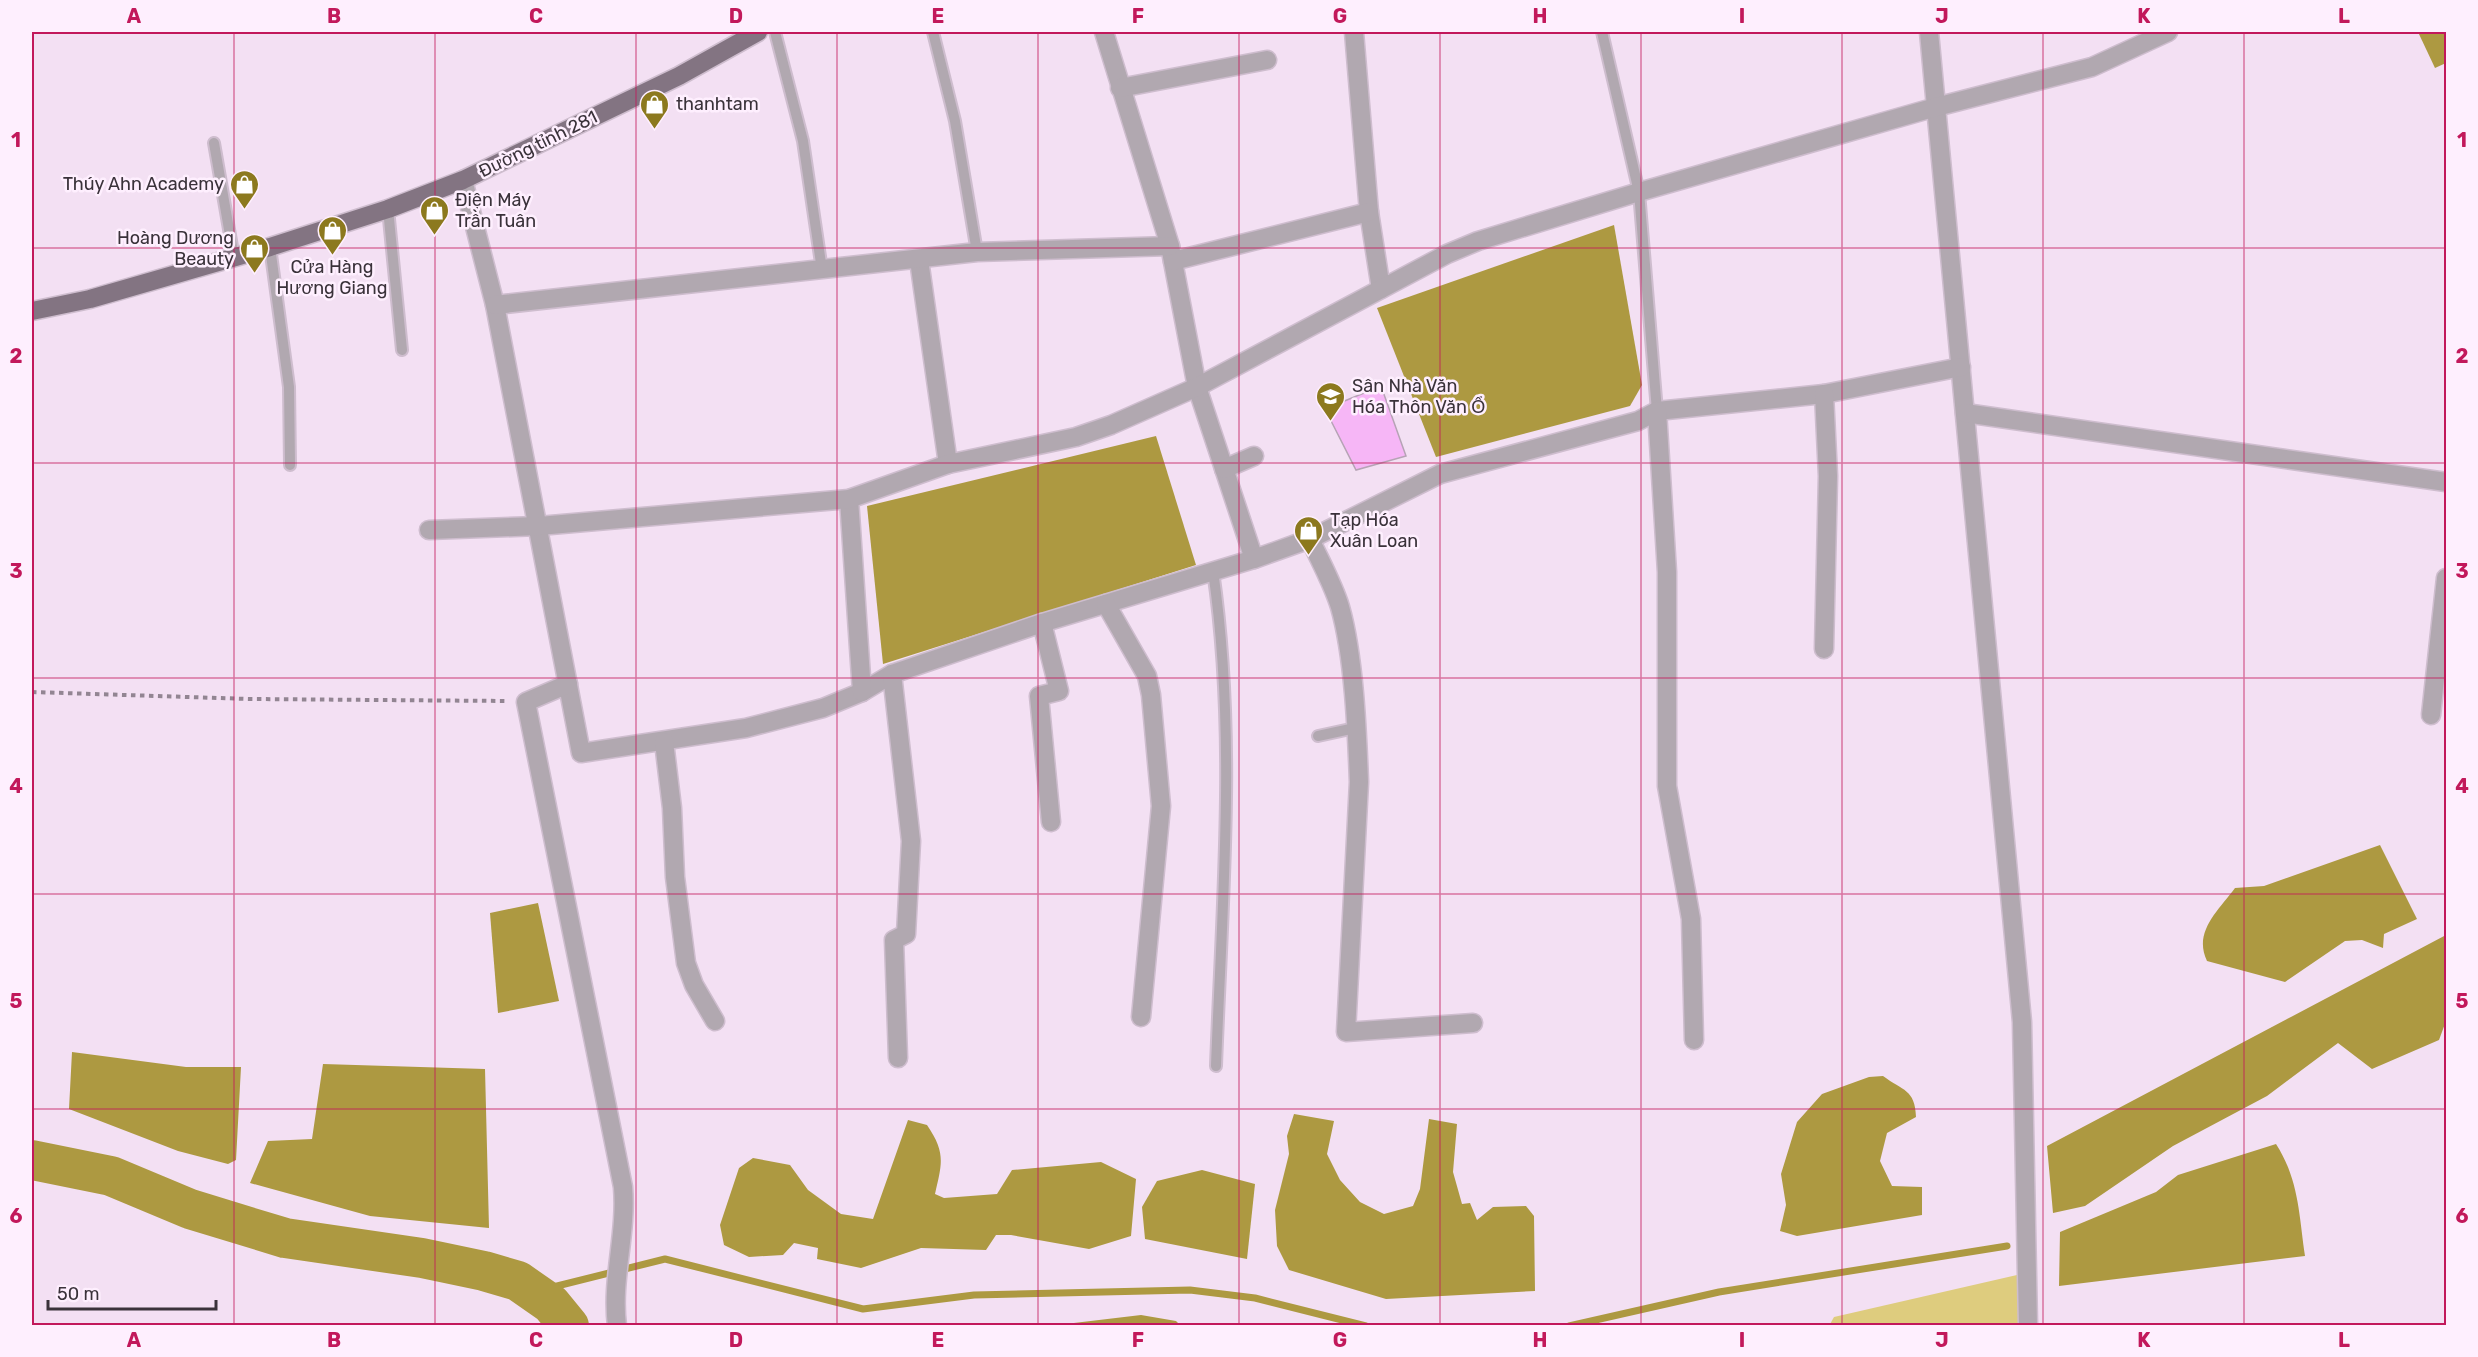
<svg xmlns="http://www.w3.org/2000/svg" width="2478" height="1357" font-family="Rubik,sans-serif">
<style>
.green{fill:#decc7e}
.water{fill:#ad9941}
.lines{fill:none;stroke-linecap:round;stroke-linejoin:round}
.stream{stroke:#ad9941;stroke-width:7}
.river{stroke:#ad9941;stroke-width:40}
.building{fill:#f6b6f6;stroke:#b6a3b5;stroke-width:1.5}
.lane-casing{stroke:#cebdce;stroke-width:14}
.street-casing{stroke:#cebdce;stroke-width:21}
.primary-casing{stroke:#cebdce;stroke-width:21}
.path{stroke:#928592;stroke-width:4;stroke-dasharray:4.5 4.5;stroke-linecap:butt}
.lane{stroke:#b1a8b0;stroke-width:10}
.street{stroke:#b1a8b0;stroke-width:18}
.primary{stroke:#837482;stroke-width:18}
.grid{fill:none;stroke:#c2185b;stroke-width:1.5;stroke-opacity:0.55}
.labels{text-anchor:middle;stroke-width:5;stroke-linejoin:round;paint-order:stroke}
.poi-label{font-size:18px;fill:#3a323a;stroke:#feeffe;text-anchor:start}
.street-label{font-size:18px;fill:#3a323a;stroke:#feeffe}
.neatline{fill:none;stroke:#c2185b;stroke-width:2}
.grid-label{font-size:20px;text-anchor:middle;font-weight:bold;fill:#c2185b}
</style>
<rect width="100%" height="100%" fill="#f3e0f3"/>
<!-- green -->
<polygon class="green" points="2030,1272 2030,1325 1829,1326 1834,1317"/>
<!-- water -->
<g class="water">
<polygon points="2418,32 2446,32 2446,63 2435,68"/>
<polygon points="1614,225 1642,385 1630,406 1436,457 1377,308"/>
<polygon points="1156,436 1196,565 883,664 867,506"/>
<path d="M2380,845L2417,919L2384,934L2383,948L2362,940L2345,941L2285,982L2207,961C2193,932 2218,911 2235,888L2264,886Z"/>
<polygon points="538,903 559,1001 498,1013 490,913"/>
<polygon points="2446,935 2446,1021 2439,1040 2372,1069 2338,1043 2267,1096 2173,1146 2085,1206 2053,1213 2047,1146"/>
<polygon points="72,1052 186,1067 241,1067 236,1160 228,1164 178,1151 69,1109"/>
<polygon points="323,1064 485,1069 489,1228 370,1216 250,1183 268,1141 312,1139"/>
<path d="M1883,1076C1903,1091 1915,1089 1916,1117L1887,1133L1880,1161L1892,1186L1922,1187V1215L1797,1236L1780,1231L1786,1205L1781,1174L1797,1122L1822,1094L1869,1077Z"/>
<polygon points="1294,1114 1334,1121 1327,1154 1340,1180 1360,1202 1384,1214 1413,1206 1420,1189 1429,1119 1457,1124 1453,1172 1462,1204 1470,1203 1477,1220 1493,1207 1526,1206 1534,1216 1535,1291 1386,1299 1289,1270 1277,1246 1275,1210 1289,1154 1287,1136"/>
<path d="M908,1120L927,1125C946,1153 942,1163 935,1194L944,1198L997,1194L1012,1170L1101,1162L1136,1179L1131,1236L1089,1249L1011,1235H996L986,1250L921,1248L861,1268L817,1259L818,1248L794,1243L783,1255L749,1257L724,1245L720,1225L739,1168L753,1158L790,1165L808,1190L841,1214L873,1219Z"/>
<path d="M2276,1144C2299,1180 2299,1215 2305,1256L2059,1286L2060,1232L2156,1192L2178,1175Z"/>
<polygon points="1202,1170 1255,1184 1247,1259 1145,1239 1142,1207 1157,1181"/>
<polygon points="1141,1315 1176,1321 1180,1325 1057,1325"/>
</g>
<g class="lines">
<!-- stream -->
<g class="stream">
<polyline points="533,1292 665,1259 863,1309 974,1295 1190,1290 1255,1298 1366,1326"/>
<polyline points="1569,1326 1719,1292 2007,1246"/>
</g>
<!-- river -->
<polyline class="river" points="32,1160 111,1176 190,1209 285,1238 422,1258 484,1271 518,1281 551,1304 569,1326"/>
</g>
<!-- building -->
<polygon class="building" points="1381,386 1406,456 1356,470 1325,409"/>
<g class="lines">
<defs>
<g id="lane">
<polyline points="775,32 803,141 822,270"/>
<polyline points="933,32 955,121 977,252"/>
<polyline points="1602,32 1639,192 1657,411"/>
<polyline points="214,143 234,258"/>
<polyline points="388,209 402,350"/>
<polyline points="270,247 289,387 290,465"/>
<path d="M1213,571C1237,735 1222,902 1216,1066"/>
<polyline points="1318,736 1355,728"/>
</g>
<g id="street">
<polyline points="1104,32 1170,246 1197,387 1254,559"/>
<polyline points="1354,32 1369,212 1381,289"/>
<polyline points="1929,32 2022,1022 2028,1326"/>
<polyline points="1120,88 1267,60"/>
<polyline points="463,180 495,305 581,753 746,728 823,708 862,692 892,674 1042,623 1254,559 1310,539 1440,474 1638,421 1657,411 1824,394 1961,367"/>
<polyline points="919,260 948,464"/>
<polyline points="1173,261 1369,212"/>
<polyline points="495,305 977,252 1170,246"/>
<polyline points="1657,411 1667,572 1667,786 1691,919 1694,1040"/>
<polyline points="1965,413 2446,482"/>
<polyline points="1224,469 1254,456"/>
<polyline points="849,499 862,692"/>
<polyline points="429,530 539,526 849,499 948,464 1076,437 1111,425 1197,387 1447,254 1478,241 1639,192 1936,107 2092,67 2168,32"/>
<path d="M1310,539C1320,561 1333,584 1340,607C1354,656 1357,730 1359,782L1346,1032L1473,1023"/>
<polyline points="1106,604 1147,676 1151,695 1161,806 1141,1017"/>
<polyline points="1042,623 1059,691 1039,696 1051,822"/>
<polyline points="1824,649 1828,476 1824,394"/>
<polyline points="892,674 911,841 906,934 894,940 898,1058"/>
<path d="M568,684L526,702L623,1187C627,1234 611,1280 617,1326"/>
<polyline points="2431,715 2446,578"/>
<polyline points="664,742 672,808 675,877 686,963 694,985 715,1021"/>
</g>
<polyline id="primary" points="32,311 90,299 270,247 388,209 463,180 679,76 758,32"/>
</defs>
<!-- lane casing -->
<use href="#lane" class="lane-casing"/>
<!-- street casing -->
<use href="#street" class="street-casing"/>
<!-- primary casing -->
<use href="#primary" class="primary-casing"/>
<!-- path -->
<polyline class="path" points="32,692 250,699 507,701"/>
<!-- lane -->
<use href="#lane" class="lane"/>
<!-- street -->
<use href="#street" class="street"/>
<!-- primary -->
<use href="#primary" class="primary"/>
</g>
<!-- grid -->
<path class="grid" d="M234,32V1326M435,32V1326M636,32V1326M837,32V1326M1038,32V1326M1239,32V1326M1440,32V1326M1641,32V1326M1842,32V1326M2043,32V1326M2244,32V1326M32,248H2446M32,463H2446M32,678H2446M32,894H2446M32,1109H2446"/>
<!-- icons -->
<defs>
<symbol id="shop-pin" viewBox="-11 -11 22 30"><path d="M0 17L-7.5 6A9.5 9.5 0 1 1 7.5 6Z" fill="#8c791e" stroke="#feeffe"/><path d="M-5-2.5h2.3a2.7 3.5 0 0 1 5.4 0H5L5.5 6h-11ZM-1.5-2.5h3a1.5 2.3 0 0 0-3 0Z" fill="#fff"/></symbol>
<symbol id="school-pin" viewBox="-11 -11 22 30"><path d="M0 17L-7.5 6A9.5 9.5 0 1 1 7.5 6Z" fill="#8c791e" stroke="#feeffe"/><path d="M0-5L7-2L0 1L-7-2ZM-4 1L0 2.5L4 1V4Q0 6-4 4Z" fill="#fff"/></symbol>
</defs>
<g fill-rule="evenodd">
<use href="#shop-pin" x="638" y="88" width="33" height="45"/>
<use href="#shop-pin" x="228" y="168" width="33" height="45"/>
<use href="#shop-pin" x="418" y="194" width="33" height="45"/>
<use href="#shop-pin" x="316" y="214" width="33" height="45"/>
<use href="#shop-pin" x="238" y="232" width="33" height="45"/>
<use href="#school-pin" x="1314" y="380" width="33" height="45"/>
<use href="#shop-pin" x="1292" y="514" width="33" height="45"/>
</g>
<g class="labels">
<!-- poi labels -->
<g class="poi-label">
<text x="676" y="110">thanhtam</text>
<text x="224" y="190" text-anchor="end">Thúy Ahn Academy</text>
<text x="455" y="206">Điện Máy<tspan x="455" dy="21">Trần Tuân</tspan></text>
<text x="234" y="244" text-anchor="end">Hoàng Dương<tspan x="234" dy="21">Beauty</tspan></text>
<text x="332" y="273" text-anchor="middle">Cửa Hàng<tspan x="332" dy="21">Hương Giang</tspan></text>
<text x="1352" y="392">Sân Nhà Văn<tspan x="1352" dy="21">Hóa Thôn Văn Ổ</tspan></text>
<text x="1330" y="526">Tạp Hóa<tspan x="1330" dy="21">Xuân Loan</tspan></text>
</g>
<!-- street labels -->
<g class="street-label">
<text transform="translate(538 144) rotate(-26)" y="6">Đường tỉnh 281</text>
</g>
</g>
<!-- border -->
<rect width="2478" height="1357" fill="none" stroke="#feeffe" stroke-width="66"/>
<!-- scale -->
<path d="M48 1300v9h168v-9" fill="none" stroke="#3a323a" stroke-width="3"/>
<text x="57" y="1300" font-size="18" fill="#3a323a" stroke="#feeffe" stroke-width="4.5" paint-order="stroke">50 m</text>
<rect x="33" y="33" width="2412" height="1291" class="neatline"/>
<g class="grid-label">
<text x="134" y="23">A</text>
<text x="334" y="23">B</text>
<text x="536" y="23">C</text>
<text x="736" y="23">D</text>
<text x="938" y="23">E</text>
<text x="1138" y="23">F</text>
<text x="1340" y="23">G</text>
<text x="1540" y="23">H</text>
<text x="1742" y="23">I</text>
<text x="1942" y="23">J</text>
<text x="2144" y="23">K</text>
<text x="2344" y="23">L</text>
<text x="16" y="147">1</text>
<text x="2462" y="147">1</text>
<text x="16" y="363">2</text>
<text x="2462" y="363">2</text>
<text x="16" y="578">3</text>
<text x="2462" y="578">3</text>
<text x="16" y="793">4</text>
<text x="2462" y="793">4</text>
<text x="16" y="1008">5</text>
<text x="2462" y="1008">5</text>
<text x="16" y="1223">6</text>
<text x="2462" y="1223">6</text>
<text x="134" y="1347">A</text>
<text x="334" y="1347">B</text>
<text x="536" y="1347">C</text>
<text x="736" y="1347">D</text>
<text x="938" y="1347">E</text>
<text x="1138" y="1347">F</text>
<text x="1340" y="1347">G</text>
<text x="1540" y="1347">H</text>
<text x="1742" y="1347">I</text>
<text x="1942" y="1347">J</text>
<text x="2144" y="1347">K</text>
<text x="2344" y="1347">L</text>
</g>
</svg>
